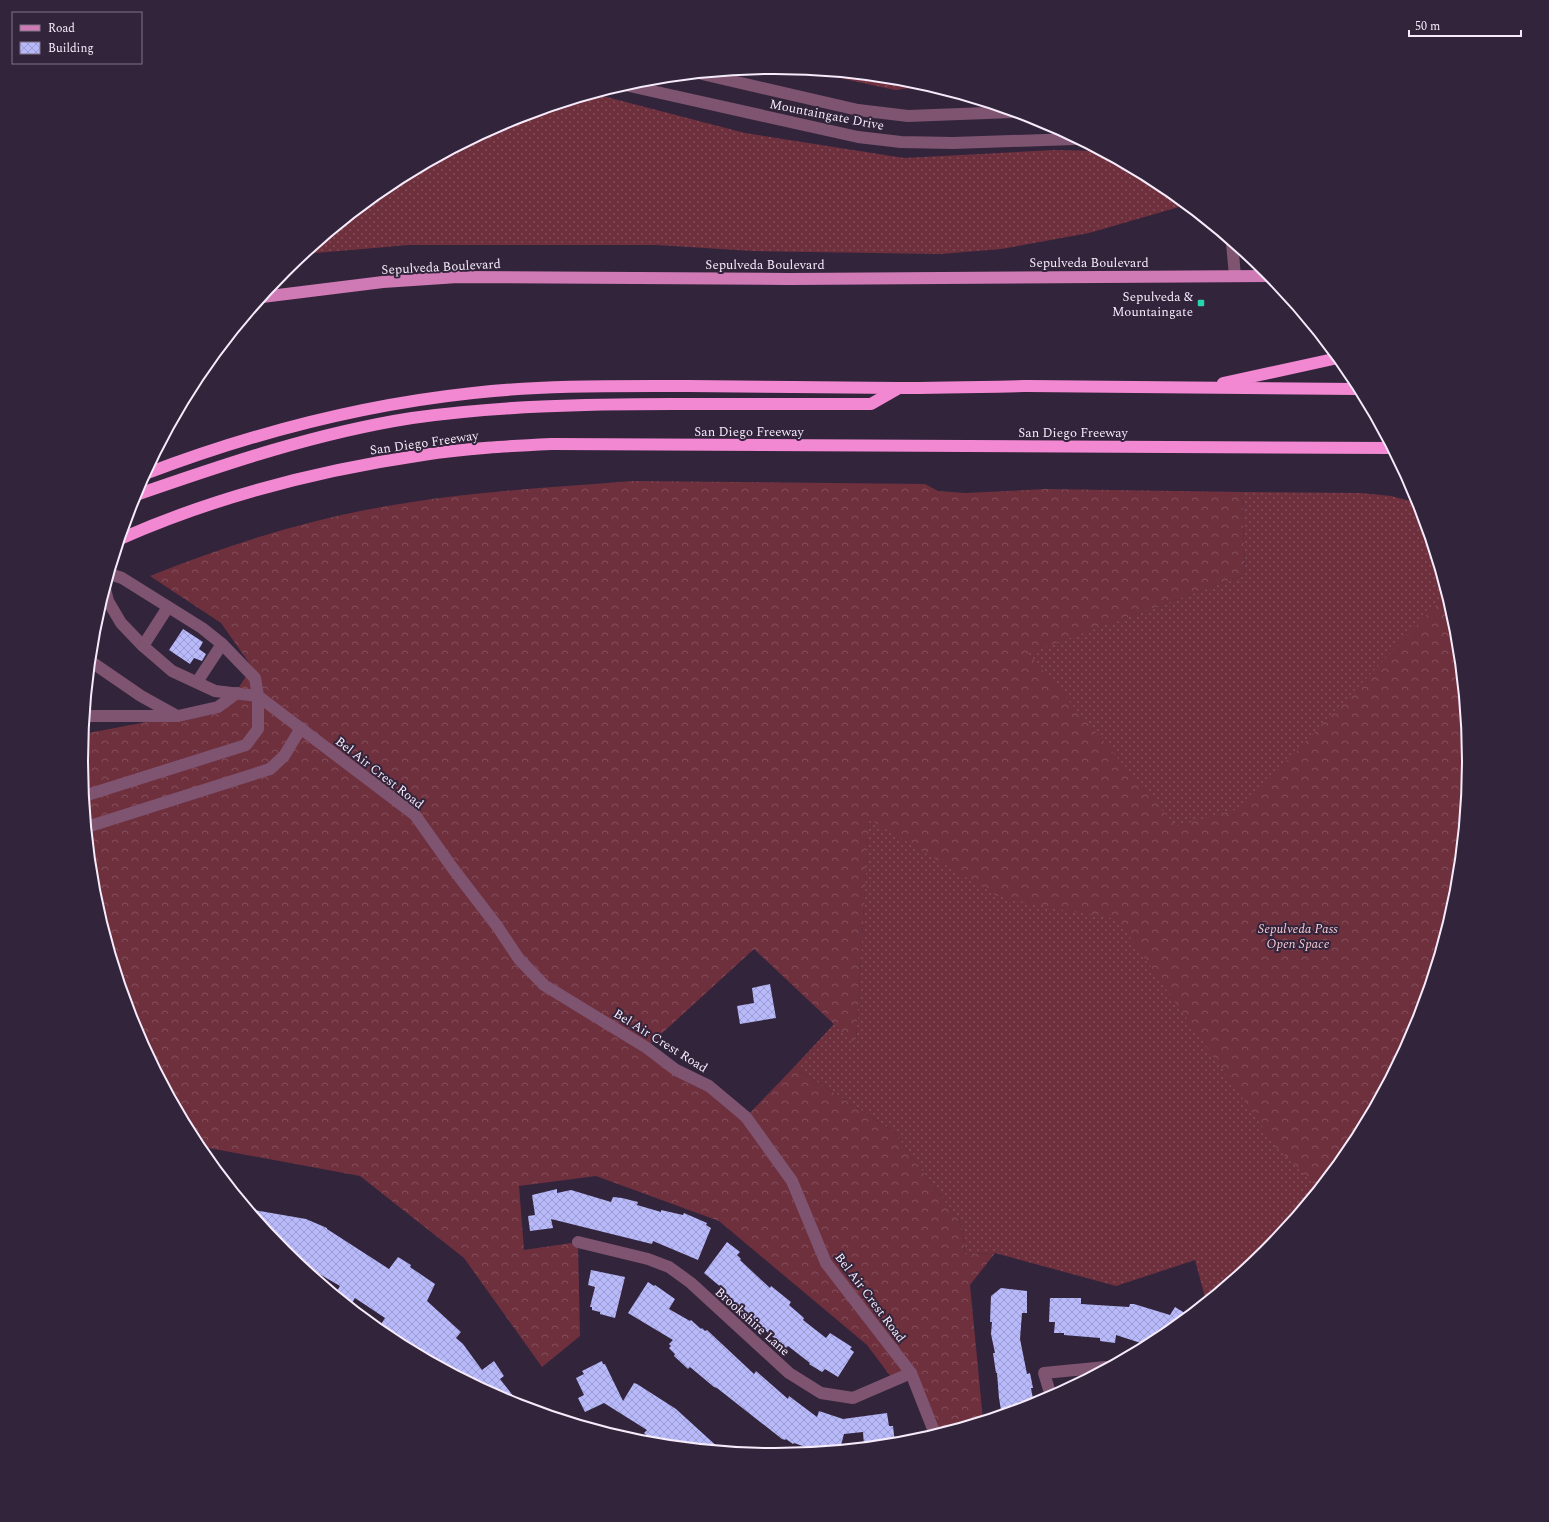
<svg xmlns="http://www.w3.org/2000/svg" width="1549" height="1522" font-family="Spectral,serif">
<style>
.grass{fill:url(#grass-dots)}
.forest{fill:url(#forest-crowns)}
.building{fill:url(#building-cross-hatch)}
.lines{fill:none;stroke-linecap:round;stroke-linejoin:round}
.minor{stroke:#7e5470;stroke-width:12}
.major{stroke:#d07ab5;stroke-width:12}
.highway{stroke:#f188d1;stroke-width:12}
.poi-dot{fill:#27d5ad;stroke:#32243b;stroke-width:1.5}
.labels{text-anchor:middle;stroke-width:4;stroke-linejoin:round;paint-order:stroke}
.street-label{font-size:13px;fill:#f5ebfb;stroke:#32243b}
.poi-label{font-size:13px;fill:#f5ebfb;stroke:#32243b;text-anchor:end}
.park-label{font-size:13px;font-style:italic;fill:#f5cad1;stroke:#32243b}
.rim{fill:none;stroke:#f5ebfb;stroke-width:2}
</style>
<defs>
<pattern id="grass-dots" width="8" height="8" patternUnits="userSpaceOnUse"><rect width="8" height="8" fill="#6f303e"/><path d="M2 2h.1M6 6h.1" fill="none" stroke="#844e5b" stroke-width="1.8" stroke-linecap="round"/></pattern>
<pattern id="forest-crowns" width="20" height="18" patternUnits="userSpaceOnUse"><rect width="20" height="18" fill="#6f303e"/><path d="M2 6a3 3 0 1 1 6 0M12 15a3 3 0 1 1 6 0" fill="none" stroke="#844e5b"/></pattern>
<pattern id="building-cross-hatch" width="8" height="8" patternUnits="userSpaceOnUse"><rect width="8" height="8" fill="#b8b9fb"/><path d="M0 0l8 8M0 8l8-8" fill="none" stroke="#9c9ccf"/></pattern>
</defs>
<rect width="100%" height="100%" fill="#32243b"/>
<!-- grass -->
<g class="grass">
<polygon points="798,69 910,80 927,86 895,90"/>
<polygon points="595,94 745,133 904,158 1055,150 1098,151 1160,184 1179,200 1179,207 1089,233 1001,249 940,254 753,251 657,245 409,245 304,254 389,184 509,120"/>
<polygon points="1242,492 1361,493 1391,496 1418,503 1455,626 1468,761 1455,897 1416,1027 1351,1147 1265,1252 1206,1301 1195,1260 1116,1286 995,1253 965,1254 962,1225 893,1131 794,1067 834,1024 856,1044 875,707 1245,575"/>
</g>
<!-- forest -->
<path class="forest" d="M632,481L925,484L938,491L965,493L1046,489L1242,492L1245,575L1028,653L1176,826L1242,808L1446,595L1455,626L1468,761L1455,897L1416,1027L1351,1147L1318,1188L1278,1149L1117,919L1051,908L997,896L869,819L856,1045L754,949L647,1047L746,1117L794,1067L893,1131L962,1225L965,1254L995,1253L970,1285L983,1420L934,1434L911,1374L894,1381L867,1345L719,1221L596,1176L519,1186L524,1250L578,1242L580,1336L542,1367L464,1258L360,1176L209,1148H199L133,1026L94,896L81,761L83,734L226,707L252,667L221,623L150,576C232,543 318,516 406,503C481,491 557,487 632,481Z"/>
<!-- building -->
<g class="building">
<polygon points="183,629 203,642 199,649 206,654 202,661 194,658 190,664 169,650"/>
<polygon points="770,984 776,1018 740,1024 737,1006 754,1003 752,988"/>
<polygon points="557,1189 557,1193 571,1190 611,1202 613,1197 622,1198 638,1202 637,1205 661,1212 661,1210 683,1215 684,1213 707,1223 706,1225 711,1228 698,1260 653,1241 652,1244 551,1219 553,1228 530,1231 528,1216 535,1215 532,1195"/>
<polygon points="248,1209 306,1219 327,1228 327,1229 389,1269 398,1257 411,1265 410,1267 435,1284 427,1301 461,1332 456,1338 463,1344 482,1370 494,1361 504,1376 500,1379 521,1406 509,1402 389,1338 378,1329 385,1318 355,1298 350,1306 335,1294 340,1286 316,1272 300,1265 284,1252"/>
<polygon points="727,1242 740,1252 737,1255 741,1259 740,1260 770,1288 771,1286 791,1302 789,1305 804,1318 803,1320 826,1338 830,1333 852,1347 850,1349 854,1352 838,1377 825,1369 822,1372 809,1364 810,1363 788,1346 786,1348 737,1306 720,1290 722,1288 704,1273"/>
<polygon points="591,1270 625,1277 615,1318 600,1314 600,1312 592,1310 592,1307 590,1307 595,1287 588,1285"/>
<polygon points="648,1282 654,1286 655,1285 675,1299 669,1309 690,1321 691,1320 701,1329 702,1328 705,1331 707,1330 754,1374 756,1371 788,1399 789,1396 817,1417 819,1411 843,1419 887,1413 889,1426 893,1426 895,1443 864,1446 863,1432 844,1434 840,1449 817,1451 794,1443 793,1444 786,1439 785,1440 782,1439 717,1388 714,1387 690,1367 688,1369 674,1356 675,1354 669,1348 671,1346 669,1344 673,1340 628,1313"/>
<polygon points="1001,1288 1027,1291 1027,1313 1022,1313 1020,1339 1027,1374 1030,1373 1033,1388 1031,1388 1033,1399 1018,1402 1019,1407 1001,1410 999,1398 997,1373 996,1373 993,1353 995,1353 991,1334 992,1322 990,1322 991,1296"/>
<polygon points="1050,1298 1081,1298 1081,1304 1129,1307 1130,1304 1134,1304 1170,1315 1175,1307 1188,1315 1160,1338 1147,1345 1116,1335 1115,1343 1100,1341 1100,1338 1064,1335 1064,1333 1054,1333 1055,1322 1049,1322"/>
<polygon points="602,1361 603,1364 605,1364 623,1401 634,1383 637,1384 676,1409 721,1450 656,1443 644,1433 647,1430 604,1403 585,1412 578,1398 584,1395 576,1378 584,1374 582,1371"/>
</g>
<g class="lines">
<!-- minor -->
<g class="minor">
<polyline points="702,74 858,110 908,116 1013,112"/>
<polyline points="625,85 858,137 901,142 953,143 1075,139"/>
<polyline points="1232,243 1235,276"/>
<polyline points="105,589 108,601 121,623 143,646 172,671 215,691 258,696 415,815 454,870 497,926 519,959 544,985 647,1048 676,1070 709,1086 746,1117 792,1181 826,1263 911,1373 933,1429 934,1434"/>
<polyline points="143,646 168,607"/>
<polyline points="90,661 141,696 177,716"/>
<polyline points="197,682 222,644"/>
<polyline points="85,716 178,716 218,707 237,693"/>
<polyline points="84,796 246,745 258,729 258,696 255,678 222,644 202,628 122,578 110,574"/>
<polyline points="87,827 270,769 284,756 301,728"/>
<polyline points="578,1242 648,1259 669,1267 691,1283 789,1373 821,1393 853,1398 911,1373"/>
<polyline points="1051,1396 1044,1373 1106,1367"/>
</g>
<!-- major -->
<polyline class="major" points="262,297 383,282 458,277 790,279 1270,276"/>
<!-- highway -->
<g class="highway">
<polyline points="1223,383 1338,358"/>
<path d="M145,474C250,434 360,405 473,393C544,385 616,386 688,386C758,387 827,387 897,388C940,388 983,387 1027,386C1137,386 1248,388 1359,389"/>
<path d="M133,496C225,464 316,433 412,418C498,406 585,404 672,404C738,404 805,404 871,404L899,388"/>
<path d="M120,539C217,496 320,470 423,455C466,448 510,446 553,444L1390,448"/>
</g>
</g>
<!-- markers -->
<rect class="poi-dot" x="1197" y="299" width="8" height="8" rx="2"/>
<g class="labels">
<!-- street labels -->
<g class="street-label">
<text transform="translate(827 114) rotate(11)" y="5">Mountaingate Drive</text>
<text x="1089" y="267">Sepulveda Boulevard</text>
<text x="765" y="269">Sepulveda Boulevard</text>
<text transform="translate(441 266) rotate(-3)" y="5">Sepulveda Boulevard</text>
<text x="749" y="436">San Diego Freeway</text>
<text x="1073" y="437">San Diego Freeway</text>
<text transform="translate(424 442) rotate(-8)" y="5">San Diego Freeway</text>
<text transform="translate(380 772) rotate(38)" y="5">Bel Air Crest Road</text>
<text transform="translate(661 1040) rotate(32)" y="5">Bel Air Crest Road</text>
<text transform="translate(871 1297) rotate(53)" y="5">Bel Air Crest Road</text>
<text transform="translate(753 1321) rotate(42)" y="5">Brookshire Lane</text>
</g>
<!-- poi labels -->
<g class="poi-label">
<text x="1193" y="301">Sepulveda &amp;<tspan x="1193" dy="15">Mountaingate</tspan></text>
</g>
<!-- park labels -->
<g class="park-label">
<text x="1298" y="933">Sepulveda Pass<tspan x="1298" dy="15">Open Space</tspan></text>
</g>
</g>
<!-- crop -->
<path d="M0 0H1549V1522H0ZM88 761a687 687 0 1 1 1374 0a687 687 0 1 1-1374 0Z" fill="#32243b" fill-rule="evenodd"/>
<path class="rim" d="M88 761a687 687 0 1 1 1374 0a687 687 0 1 1-1374 0Z"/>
<!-- legend -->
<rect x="12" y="12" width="130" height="52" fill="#32243b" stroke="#807488"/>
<rect x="20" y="25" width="20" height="6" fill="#d07ab5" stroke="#807488"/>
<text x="48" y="32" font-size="12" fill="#f5ebfb">Road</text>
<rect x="20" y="42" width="20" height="12" fill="url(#building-cross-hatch)" stroke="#807488"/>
<text x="48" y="52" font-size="12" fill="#f5ebfb">Building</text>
<!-- scale -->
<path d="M1409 30v6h112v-6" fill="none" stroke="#f5ebfb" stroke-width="2"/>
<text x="1415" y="30" font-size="12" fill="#f5ebfb" stroke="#32243b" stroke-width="3" paint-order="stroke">50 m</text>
</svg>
